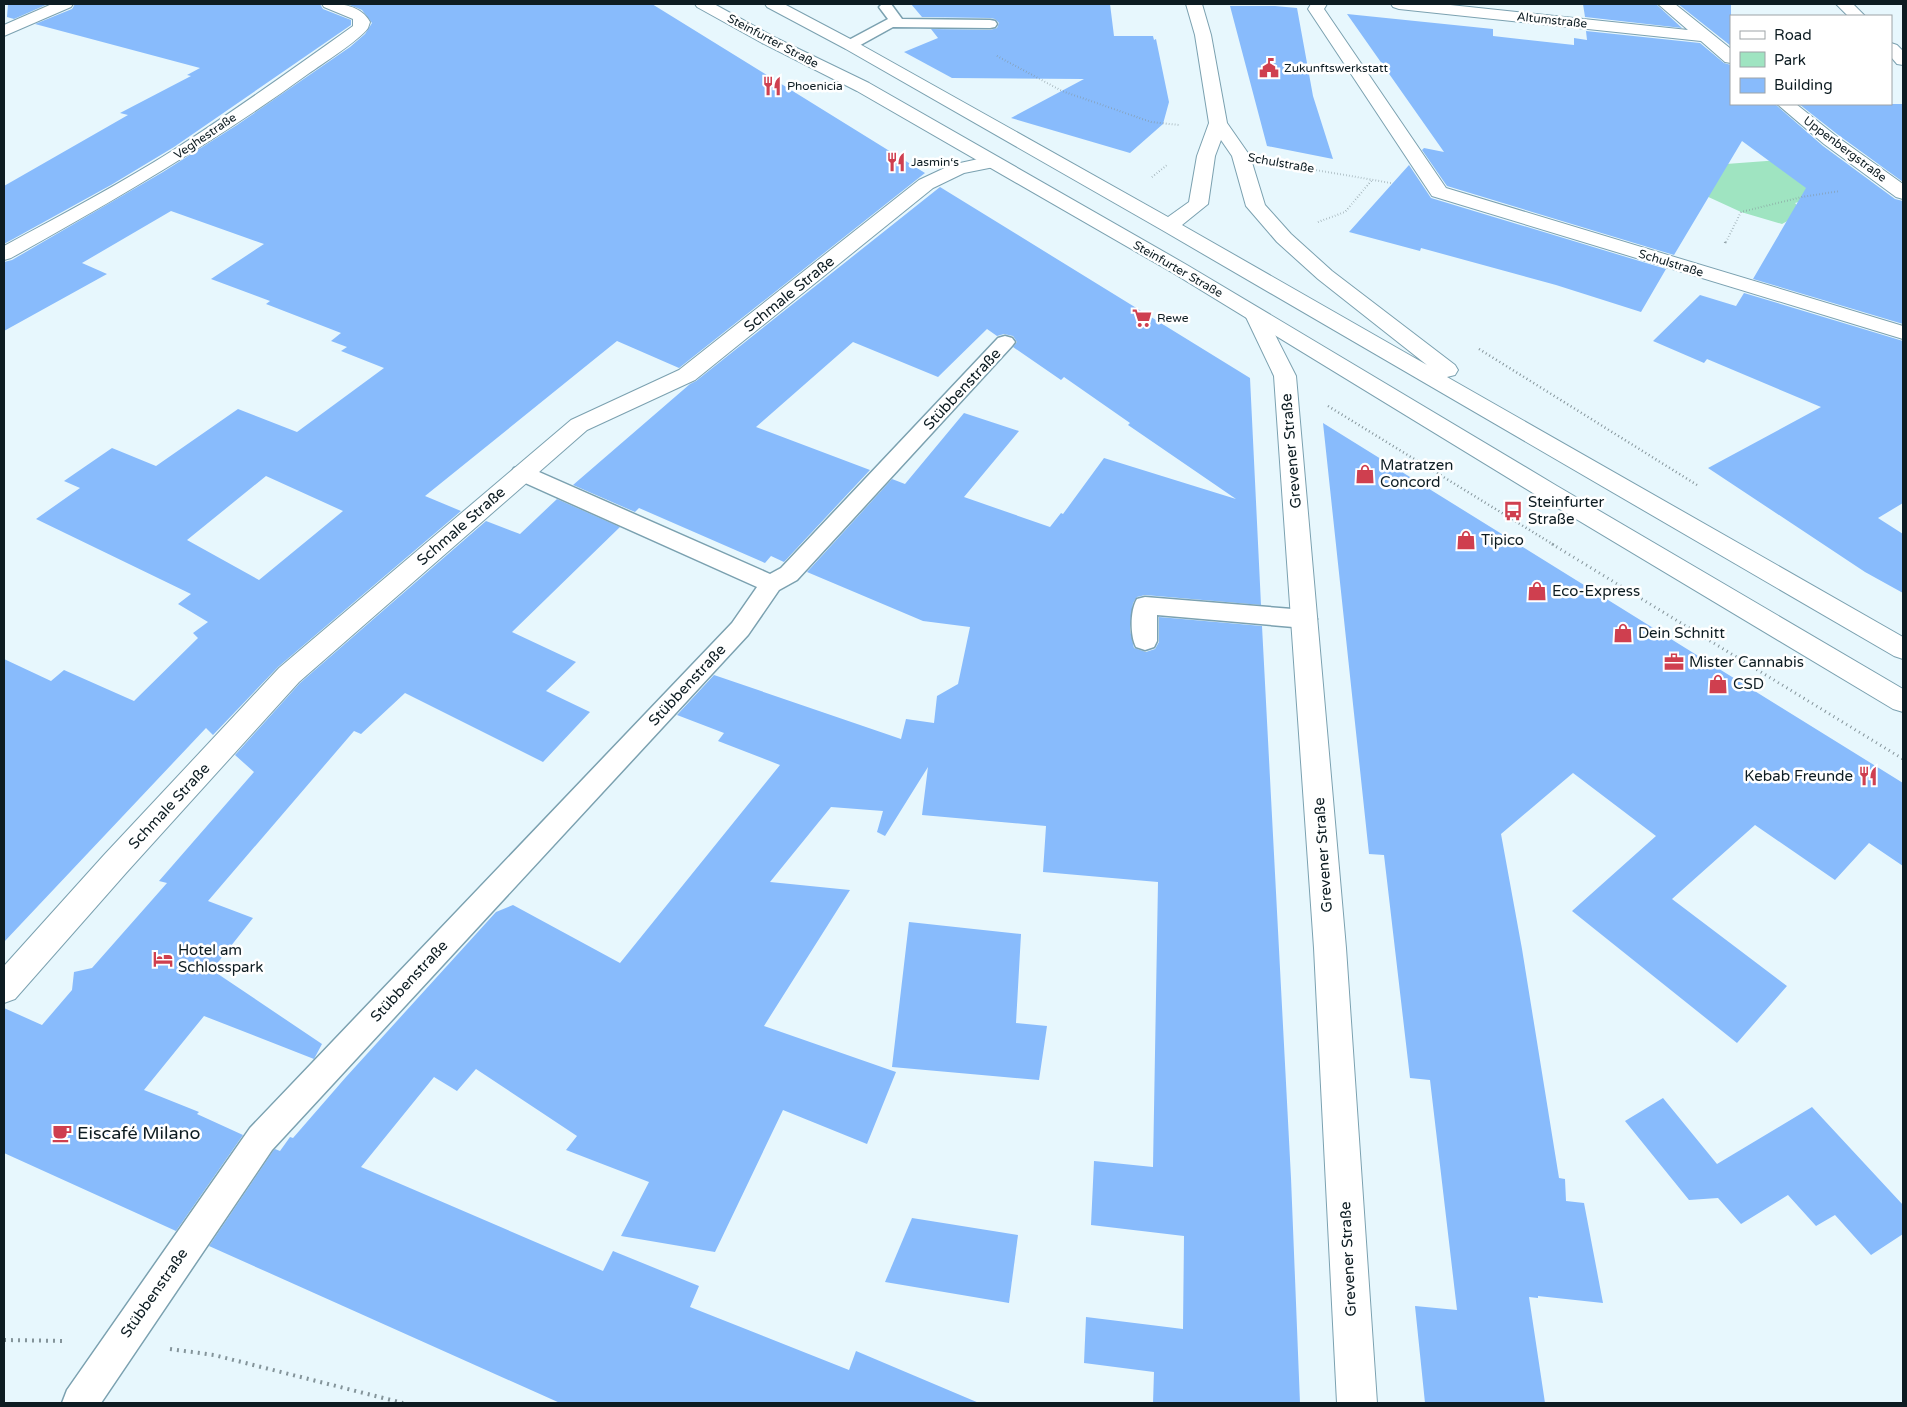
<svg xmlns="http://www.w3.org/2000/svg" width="1907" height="1407" font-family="'Varela Round',sans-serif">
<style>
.green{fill:#9fe4c1}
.building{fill:#88bbfc;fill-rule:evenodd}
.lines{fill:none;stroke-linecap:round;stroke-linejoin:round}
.service-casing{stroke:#7ba1b0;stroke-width:3}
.minor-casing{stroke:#7ba1b0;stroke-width:2}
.secondary-casing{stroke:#7ba1b0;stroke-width:2}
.path-far3{stroke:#84949a;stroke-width:2;stroke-dasharray:0.5 2.5;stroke-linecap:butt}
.path-far2{stroke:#84949a;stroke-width:2.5;stroke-dasharray:1 3;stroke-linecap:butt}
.path-far1{stroke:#84949a;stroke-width:3;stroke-dasharray:1 4;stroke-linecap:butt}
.path{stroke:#84949a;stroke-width:4;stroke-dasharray:2 5;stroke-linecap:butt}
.service{fill:#fff;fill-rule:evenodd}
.minor{fill:#fff;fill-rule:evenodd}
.secondary{fill:#fff;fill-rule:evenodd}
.labels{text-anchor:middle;stroke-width:5;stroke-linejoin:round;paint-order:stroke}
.far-street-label{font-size:12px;fill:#0d1c22;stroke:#fff}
.far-poi-label{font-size:12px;fill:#0d1c22;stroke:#fff;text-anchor:start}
.street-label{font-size:15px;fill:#0d1c22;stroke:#fff}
.poi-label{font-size:15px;fill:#0d1c22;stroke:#fff;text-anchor:start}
.near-poi-label{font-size:18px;fill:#0d1c22;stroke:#fff;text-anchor:start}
</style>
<rect width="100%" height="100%" fill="#e7f7fd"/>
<!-- green -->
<polygon class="green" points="1792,159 1820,196 1795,203 1804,212 1782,224 1741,212 1691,189 1699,166"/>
<!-- building -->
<g class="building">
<polygon points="8,4 48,4 14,19 7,17"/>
<polygon points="75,4 320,4 323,9 351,20 351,25 174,147 111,185 4,244 4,186 128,115 120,113 191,76 187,75 200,68 35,24 72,9"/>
<path d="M347,4H652L925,173L679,368L617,341L425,496L461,511L278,667L213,735L206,728L4,942V659L51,681L64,670L134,701L198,638L193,633L208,622L178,604L191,594L36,519L80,488L64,481L112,448L156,466L238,409L297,432L384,368L341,351L347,347L331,341L341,333L266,304L270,301L211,279L264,244L171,211L82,263L107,274L4,331V262L12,260L163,172L237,125L350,47L365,34L372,23L362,10ZM266,476L343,511L259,580L187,540Z"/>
<polygon points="911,4 1110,4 1114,36 1153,36 1154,40 1156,39 1169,102 1163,124 1130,153 1011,118 1084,79 952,78 904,52 938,38 931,29 990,30 997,28 999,23 995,19 990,18 922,17"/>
<polygon points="1583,4 1656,4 1682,28 1585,17"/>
<polygon points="1678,4 1731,4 1731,46"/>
<polygon points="1230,6 1275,6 1297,8 1313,96 1333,159 1267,146"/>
<polygon points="1347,14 1493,29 1493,36 1574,45 1574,38 1587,40 1586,31 1700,43 1724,63 1731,65 1731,104 1775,104 1823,146 1895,199 1903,201 1903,324 1753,279 1806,188 1742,141 1674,255 1447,186 1422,150 1424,148 1444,152"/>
<polygon points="1799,104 1903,104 1903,182 1837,134"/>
<polygon points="1409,165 1431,198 1666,269 1641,312 1556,285 1421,248 1420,251 1349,232"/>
<polygon points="940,187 1250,378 1261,605 1145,595 1137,597 1133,603 1130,630 1134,648 1146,652 1155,649 1159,642 1159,617 1262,626 1291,1178 1300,1403 1153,1403 1154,1372 1084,1363 1086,1317 1183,1329 1184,1236 1091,1225 1094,1161 1153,1167 1158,882 1043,872 1046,826 922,815 928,767 885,836 877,832 883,811 831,807 770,882 850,890 764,1026 896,1072 867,1144 783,1110 715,1252 621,1236 649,1182 566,1150 577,1136 476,1069 457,1091 434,1077 361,1167 603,1271 613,1251 699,1286 690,1307 849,1370 856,1351 979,1403 560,1403 209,1246 273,1151 275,1149 280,1151 290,1137 293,1138 346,1077 496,912 513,905 620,963 780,765 718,741 724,733 677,715 714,675 901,739 906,719 934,723 937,696 958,684 970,627 923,621 807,572 892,479 905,484 964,413 1019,431 964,497 1050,527 1061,513 1063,514 1104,458 1236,499 1128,425 1130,423 1064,377 1061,380 1013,347 1017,342 1013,336 1004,334 997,336 987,329 938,377 853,342 756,427 870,470 784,562 771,556 765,563 639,508 635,512 573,485 690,384 696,381"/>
<polygon points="1744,293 1903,341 1903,503 1878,518 1903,534 1903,593 1865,572 1708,468 1821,407 1707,359 1704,363 1653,341 1700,295 1736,306"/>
<polygon points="1323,423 1903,783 1903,866 1869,843 1835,880 1755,825 1672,899 1787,986 1737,1043 1572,911 1656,836 1573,773 1501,834 1522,949 1559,1178 1565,1179 1566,1201 1584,1203 1603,1303 1538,1296 1538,1298 1529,1297 1545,1403 1425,1403 1415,1306 1457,1310 1430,1080 1410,1078 1384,855 1369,854"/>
<polygon points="557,499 620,527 512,632 576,662 546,691 590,712 543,762 405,693 361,734 354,731 208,901 253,918 212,970 322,1044 314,1059 204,1016 144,1090 199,1112 197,1114 243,1135 176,1231 4,1153 4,1008 42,1025 72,990 74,972 92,968 167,883 159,881 254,772 235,755 300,683 486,521 520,534"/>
<polygon points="909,922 1021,934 1016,1023 1047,1026 1039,1080 892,1067"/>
<polygon points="1663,1098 1717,1164 1812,1107 1903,1205 1903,1234 1871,1255 1835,1215 1816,1226 1788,1195 1741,1224 1718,1198 1689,1200 1625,1121"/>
<polygon points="912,1218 1018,1235 1009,1303 885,1282"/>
</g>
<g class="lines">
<defs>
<g id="service">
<polygon points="882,4 891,4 902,19 990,20 995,21 997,24 995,27 990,28 893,27 855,48 845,48 843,45 845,42 888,19 879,7"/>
<polygon points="1005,336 1012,338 1015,342 1012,346 797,580 779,590 748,635 272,1150 101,1403 62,1403 67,1390 250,1128 732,623 757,587 514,478 511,473 514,468 522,466 530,468 770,574 781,568 998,338"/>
<path d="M1145,597L1305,610L1313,613L1317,619L1313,625L1305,628L1157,615V641L1154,647L1145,650L1136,647C1130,636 1130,610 1137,599Z"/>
</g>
<g id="minor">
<polygon points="52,4 73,4 71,7 4,36 4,25"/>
<path d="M322,4C340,3 361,5 370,22L368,28C360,40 322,64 308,74C213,143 113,201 11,258L4,260V246C61,215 120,184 175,149C236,110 294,68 353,26V19L324,7Z"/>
<polygon points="1311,4 1327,4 1324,9 1446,188 1903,326 1903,339 1432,196 1308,9"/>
<polygon points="1391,4 1441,4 1688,30 1658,4 1675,4 1731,49 1731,63 1725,62 1701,41 1399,9 1393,7"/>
<polygon points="1836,4 1853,4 1865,16 1848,16"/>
<polygon points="1891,43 1897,45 1903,51 1903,65 1897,64 1891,57"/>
<polygon points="1777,104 1796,104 1836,136 1903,184 1903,199 1896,197 1824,144"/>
<polygon points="992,156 999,158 1001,162 999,166 964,173 933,188 695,380 587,430 299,682 126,873 15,999 4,1003 4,966 104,855 279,668 571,420 679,370 919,180 951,165"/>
<polygon points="1255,309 1262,311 1265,315 1296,376 1346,948 1377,1403 1337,1403 1314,948 1274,376 1245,315 1248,311"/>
</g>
<g id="secondary">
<polygon points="695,4 714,4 774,37 869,83 1187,265 1557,486 1903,689 1903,712 1893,709 1541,498 1173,273 857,91 762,43 697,7"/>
<path d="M765,4H784L856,42L1168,217L1189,202L1197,156L1209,123L1195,35L1186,4H1202L1211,35L1227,123L1250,156L1265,205L1291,234L1332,271L1455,365L1458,370L1455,375L1447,377L1903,637V659L1894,656L1162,230L844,48L767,7ZM1221,140L1232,156L1246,206L1277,242L1318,279L1427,365L1182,225L1208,204L1215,156Z"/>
</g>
</defs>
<!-- service casing -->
<use href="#service" class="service-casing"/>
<!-- minor casing -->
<use href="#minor" class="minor-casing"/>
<!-- secondary casing -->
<use href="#secondary" class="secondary-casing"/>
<!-- path-far3 -->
<g class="path-far3">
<polyline points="997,56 1062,91 1151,122 1179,125"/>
<polyline points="1281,164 1391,183"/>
<polyline points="1152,177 1167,165"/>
<polyline points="1318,222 1345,212 1372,180"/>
<polyline points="1726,242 1741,212 1802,197 1840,191"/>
</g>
<!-- path-far2 -->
<g class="path-far2">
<polyline points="1725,243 1726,240"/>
<polyline points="1479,349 1697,485"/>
<polyline points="1328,406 1554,545"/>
</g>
<!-- path-far1 -->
<polyline class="path-far1" points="1552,544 1903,759"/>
<!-- path -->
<g class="path">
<polyline points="4,1340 67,1341"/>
<polyline points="170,1349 214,1355 403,1403"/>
</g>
<!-- service -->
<use href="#service" class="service"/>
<!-- minor -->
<use href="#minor" class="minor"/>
<!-- secondary -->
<use href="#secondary" class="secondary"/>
</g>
<!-- icons -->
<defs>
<symbol id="civic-bare" viewBox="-9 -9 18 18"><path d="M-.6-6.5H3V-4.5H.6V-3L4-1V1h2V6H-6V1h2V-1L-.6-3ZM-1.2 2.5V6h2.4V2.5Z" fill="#cf3f4f" stroke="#fff" stroke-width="2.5" paint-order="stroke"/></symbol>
<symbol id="restaurant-bare" viewBox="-9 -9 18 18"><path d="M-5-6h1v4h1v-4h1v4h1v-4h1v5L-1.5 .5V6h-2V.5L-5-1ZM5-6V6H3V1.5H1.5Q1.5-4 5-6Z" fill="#cf3f4f" stroke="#fff" stroke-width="2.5" paint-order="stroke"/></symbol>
<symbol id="supermarket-bare" viewBox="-9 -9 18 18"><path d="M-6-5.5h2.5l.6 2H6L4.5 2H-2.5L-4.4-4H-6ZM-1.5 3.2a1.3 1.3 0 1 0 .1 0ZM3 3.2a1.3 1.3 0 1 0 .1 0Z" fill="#cf3f4f" stroke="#fff" stroke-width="2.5" paint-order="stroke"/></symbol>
<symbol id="shop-bare" viewBox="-9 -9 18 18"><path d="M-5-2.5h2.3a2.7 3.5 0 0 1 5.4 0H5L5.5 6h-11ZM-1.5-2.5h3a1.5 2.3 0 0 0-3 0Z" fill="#cf3f4f" stroke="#fff" stroke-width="2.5" paint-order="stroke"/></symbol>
<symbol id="bus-bare" viewBox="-9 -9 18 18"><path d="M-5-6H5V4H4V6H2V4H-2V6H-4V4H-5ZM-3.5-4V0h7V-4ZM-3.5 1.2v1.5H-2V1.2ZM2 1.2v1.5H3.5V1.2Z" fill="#cf3f4f" stroke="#fff" stroke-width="2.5" paint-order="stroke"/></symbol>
<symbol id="office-bare" viewBox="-9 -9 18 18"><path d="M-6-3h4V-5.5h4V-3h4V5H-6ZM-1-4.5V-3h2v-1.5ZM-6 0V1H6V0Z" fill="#cf3f4f" stroke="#fff" stroke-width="2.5" paint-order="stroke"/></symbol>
<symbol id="hotel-bare" viewBox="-9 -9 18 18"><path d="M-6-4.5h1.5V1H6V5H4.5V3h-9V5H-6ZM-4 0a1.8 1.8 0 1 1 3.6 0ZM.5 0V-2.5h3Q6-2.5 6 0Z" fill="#cf3f4f" stroke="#fff" stroke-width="2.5" paint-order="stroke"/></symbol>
<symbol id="cafe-bare" viewBox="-9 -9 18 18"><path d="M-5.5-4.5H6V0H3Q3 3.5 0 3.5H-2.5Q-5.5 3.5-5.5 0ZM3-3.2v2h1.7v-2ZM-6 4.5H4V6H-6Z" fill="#cf3f4f" stroke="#fff" stroke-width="2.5" paint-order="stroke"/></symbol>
</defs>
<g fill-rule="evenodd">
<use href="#civic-bare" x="1255" y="54" width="28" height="28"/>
<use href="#restaurant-bare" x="758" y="72" width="28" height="28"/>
<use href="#restaurant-bare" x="882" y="148" width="28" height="28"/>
<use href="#supermarket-bare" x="1128" y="304" width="28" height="28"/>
<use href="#shop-bare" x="1351" y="460" width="28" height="28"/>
<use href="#bus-bare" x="1499" y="497" width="28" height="28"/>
<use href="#shop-bare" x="1452" y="526" width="28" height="28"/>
<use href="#shop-bare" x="1523" y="577" width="28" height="28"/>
<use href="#shop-bare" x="1609" y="619" width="28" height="28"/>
<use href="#office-bare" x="1660" y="648" width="28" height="28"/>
<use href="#shop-bare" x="1704" y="670" width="28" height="28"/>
<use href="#restaurant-bare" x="1854" y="762" width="28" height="28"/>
<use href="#hotel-bare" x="149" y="945" width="28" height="28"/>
<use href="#cafe-bare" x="48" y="1119" width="28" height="28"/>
</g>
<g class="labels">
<!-- far-street labels -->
<g class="far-street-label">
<text transform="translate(1552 20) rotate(6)" y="4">Altumstraße</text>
<text transform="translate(773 41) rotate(28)" y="4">Steinfurter Straße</text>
<text transform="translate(205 136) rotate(-34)" y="4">Veghestraße</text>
<text transform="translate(1845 149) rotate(37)" y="4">Uppenbergstraße</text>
<text transform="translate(1281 163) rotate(10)" y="4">Schulstraße</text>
<text transform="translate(1671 263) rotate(17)" y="4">Schulstraße</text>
<text transform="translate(1178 269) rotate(30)" y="4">Steinfurter Straße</text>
</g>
<!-- far-poi labels -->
<g class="far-poi-label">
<text x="1284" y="72">Zukunftswerkstatt</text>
<text x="787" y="90">Phoenicia</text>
<text x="911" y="166">Jasmin‘s</text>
<text x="1157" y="322">Rewe</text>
</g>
<!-- street labels -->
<g class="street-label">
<text transform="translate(789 294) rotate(-39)" y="5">Schmale Straße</text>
<text transform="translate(962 389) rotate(-47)" y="5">Stübbenstraße</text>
<text transform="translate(1291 451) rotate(-95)" y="5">Grevener Straße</text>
<text transform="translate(461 526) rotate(-41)" y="5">Schmale Straße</text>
<text transform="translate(687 685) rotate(-47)" y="5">Stübbenstraße</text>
<text transform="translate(169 806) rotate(-47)" y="5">Schmale Straße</text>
<text transform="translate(1323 855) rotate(-94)" y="5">Grevener Straße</text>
<text transform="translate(409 981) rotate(-47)" y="5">Stübbenstraße</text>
<text transform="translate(1348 1259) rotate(-93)" y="5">Grevener Straße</text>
<text transform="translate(154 1293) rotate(-55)" y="5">Stübbenstraße</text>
</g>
<!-- poi labels -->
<g class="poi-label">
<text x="1380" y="470">Matratzen<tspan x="1380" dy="17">Concord</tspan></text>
<text x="1528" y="507">Steinfurter<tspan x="1528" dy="17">Straße</tspan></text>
<text x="1481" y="545">Tipico</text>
<text x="1552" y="596">Eco-Express</text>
<text x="1638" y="638">Dein Schnitt</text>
<text x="1689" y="667">Mister Cannabis</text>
<text x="1733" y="689">CSD</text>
<text x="1853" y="781" text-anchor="end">Kebab Freunde</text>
<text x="178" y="955">Hotel am<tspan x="178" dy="17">Schlosspark</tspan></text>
</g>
<!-- near-poi labels -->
<g class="near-poi-label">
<text x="77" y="1139">Eiscafé Milano</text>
</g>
</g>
<!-- border -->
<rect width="1907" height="1407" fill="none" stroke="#0d1c22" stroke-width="10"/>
<!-- legend -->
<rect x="1730" y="15" width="162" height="90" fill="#ffffff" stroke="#9ea4a7"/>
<rect x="1740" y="31" width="25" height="8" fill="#ffffff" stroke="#9ea4a7"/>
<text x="1774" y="40" font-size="15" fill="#0d1c22">Road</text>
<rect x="1740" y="52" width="25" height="15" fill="#9fe4c1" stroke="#9ea4a7"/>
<text x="1774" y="65" font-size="15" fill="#0d1c22">Park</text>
<rect x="1740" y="78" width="25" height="15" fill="#88bbfc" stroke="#9ea4a7"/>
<text x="1774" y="90" font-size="15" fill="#0d1c22">Building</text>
</svg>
